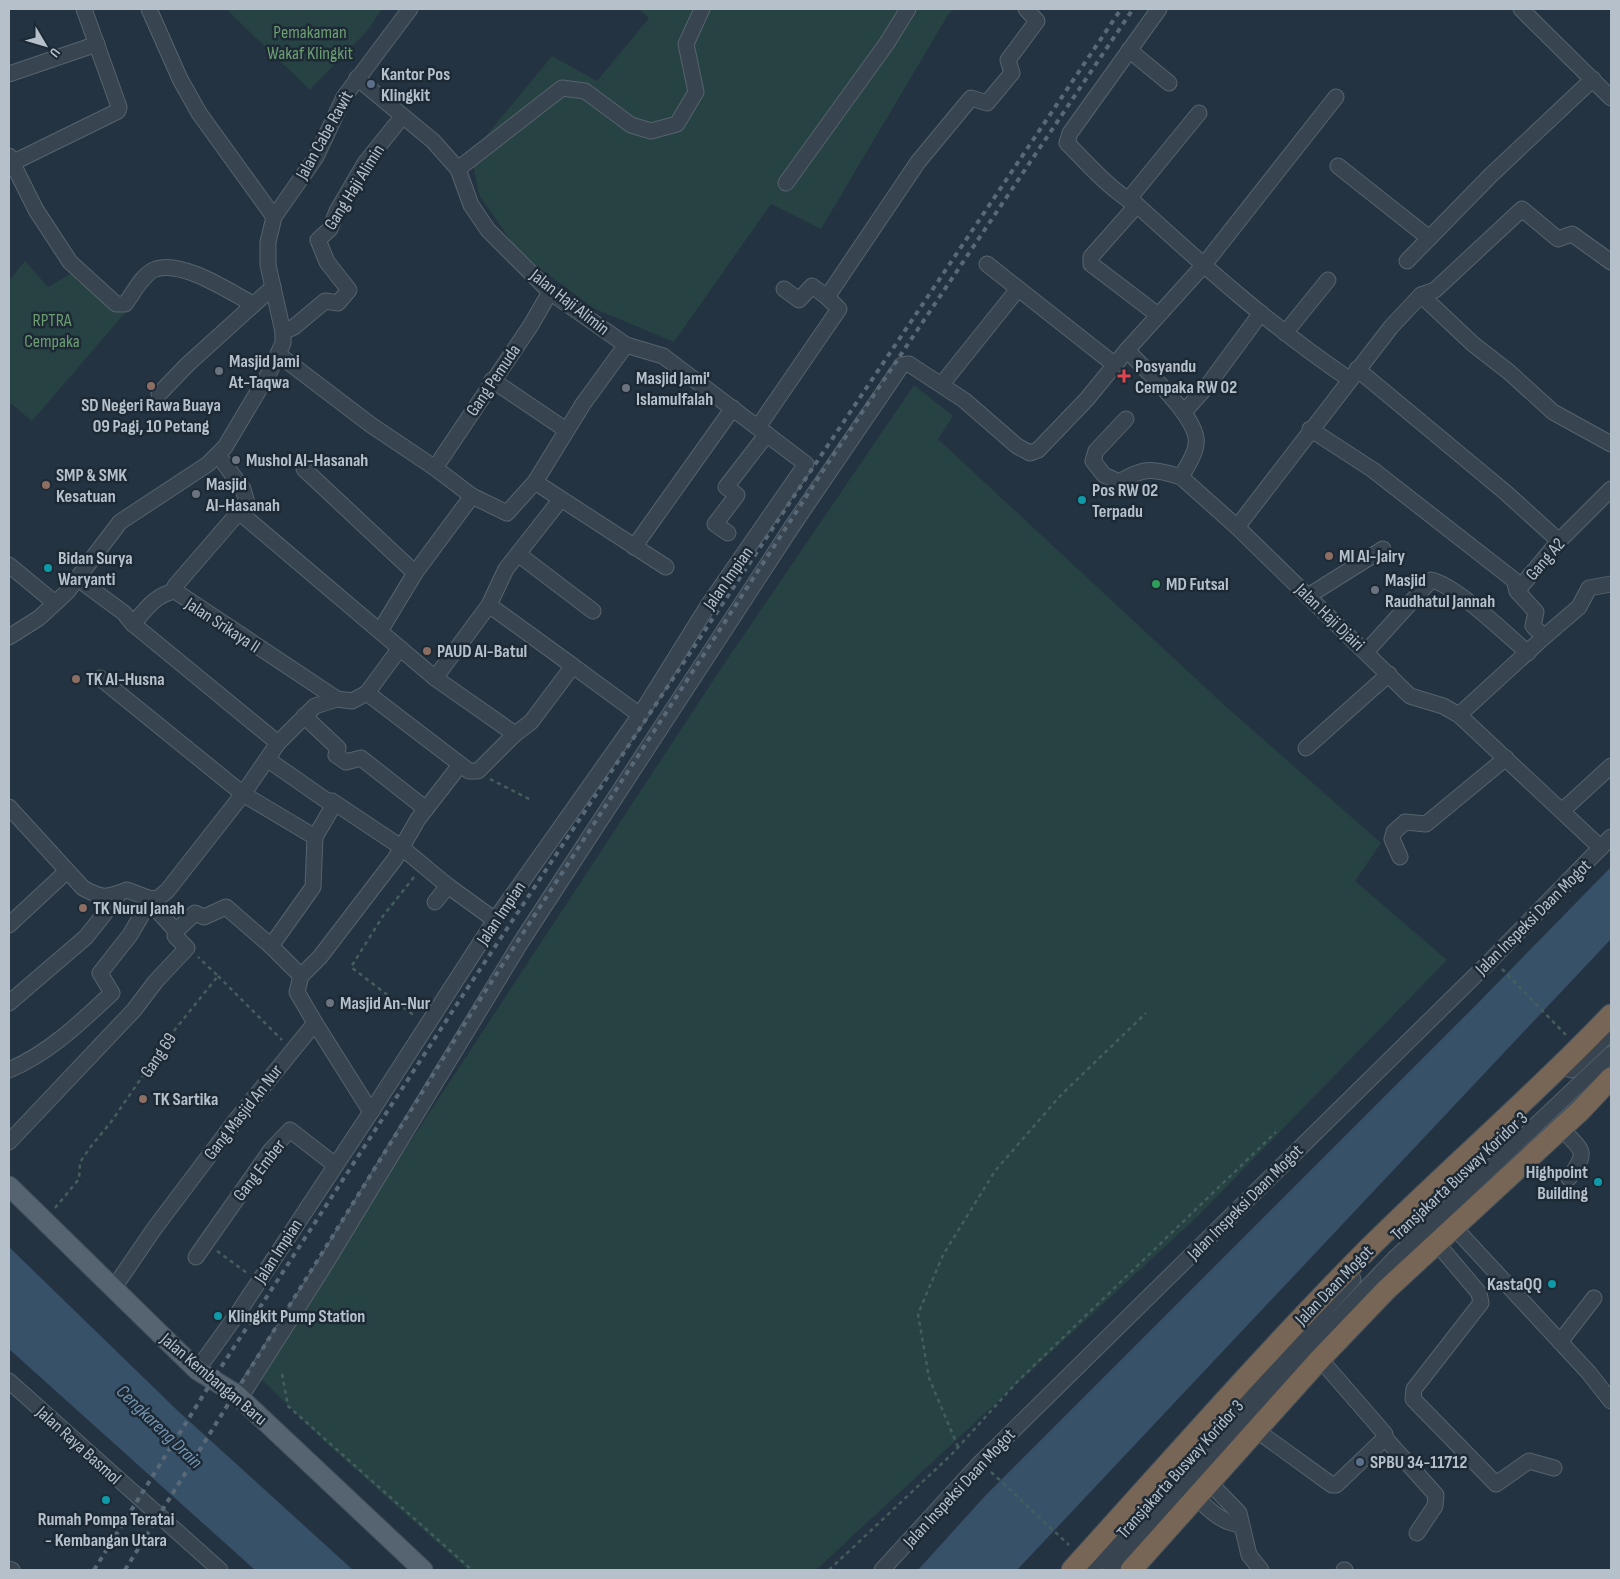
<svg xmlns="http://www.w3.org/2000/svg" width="1620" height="1579" font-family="'Sofia Sans Condensed',sans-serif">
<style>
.green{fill:#264242}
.water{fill:#375169}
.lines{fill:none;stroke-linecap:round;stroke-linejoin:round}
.minor-casing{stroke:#56636e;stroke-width:17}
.major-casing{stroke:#424e5a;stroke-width:21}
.highway-casing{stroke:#43505b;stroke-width:23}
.path{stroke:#445e5e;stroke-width:2.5;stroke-dasharray:4 4;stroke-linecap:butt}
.minor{stroke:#384551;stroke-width:15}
.major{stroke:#566471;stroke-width:19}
.highway{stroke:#765;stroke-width:21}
.rail{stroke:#5a6978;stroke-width:4;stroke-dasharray:5 5;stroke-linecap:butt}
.service-dot{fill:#5c6f8a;stroke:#1d2a36;stroke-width:2}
.worship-dot{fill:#6b7280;stroke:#1d2a36;stroke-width:2}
.health-dot{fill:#e0444e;stroke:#1d2a36;stroke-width:2}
.education-dot{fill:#8d6e63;stroke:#1d2a36;stroke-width:2}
.culture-dot{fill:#0f9aa8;stroke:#1d2a36;stroke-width:2}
.leisure-dot{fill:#2e9e5b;stroke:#1d2a36;stroke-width:2}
.labels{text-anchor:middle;stroke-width:5;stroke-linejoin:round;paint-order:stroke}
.park-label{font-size:18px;fill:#6b9d71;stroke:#1d2a36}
.poi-label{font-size:18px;font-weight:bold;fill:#b5c0cb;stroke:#1d2a36;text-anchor:start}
.street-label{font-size:18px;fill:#b5c0cb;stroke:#1d2a36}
.water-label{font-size:19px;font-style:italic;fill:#7394b0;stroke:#1d2a36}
</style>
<rect width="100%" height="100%" fill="#243341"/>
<!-- green -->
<g class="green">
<polygon points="226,9 382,9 368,30 310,90"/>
<polygon points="639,9 954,9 948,15 821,229 771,204 674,342 595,309 520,254 479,195 471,154 552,56 597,81 649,18"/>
<polygon points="25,261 48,287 72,273 78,283 93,286 125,313 32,421 9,402 9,281"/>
<polygon points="914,385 953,416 938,439 1222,703 1381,843 1355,881 1447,960 1197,1217 816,1570 468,1570 326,1443 257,1375 722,667"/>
</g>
<!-- water -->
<g class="water">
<polygon points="1611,867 1611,939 1017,1570 918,1570 985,1496 1476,1005"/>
<polygon points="9,1247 178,1411 353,1570 255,1570 9,1349"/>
</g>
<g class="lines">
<defs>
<g id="minor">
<polyline points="149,9 180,79 199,113 274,217"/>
<path d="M1159,9L1070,133L1067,143C1088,164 1111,191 1137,205C1205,267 1273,328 1349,379"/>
<polyline points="1521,9 1611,98"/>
<polyline points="1129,50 1169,83"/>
<polyline points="9,74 97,44"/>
<path d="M9,156L36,210L70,262L116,304H125C133,294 143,273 156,269C183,260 230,292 253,304"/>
<polyline points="12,163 118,111 119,107 84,9"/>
<polyline points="1338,166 1429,238"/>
<polyline points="458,169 562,88 585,91 631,125 651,131 677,124 696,92 686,44 702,9"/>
<polyline points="786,183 887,43 908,9"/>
<polyline points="1128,200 1199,113"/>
<polyline points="1137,205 1091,257 1091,264 1158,315"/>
<polyline points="1407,261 1491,175 1593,79"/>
<polyline points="987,264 1115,365"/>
<polyline points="784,289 799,300 812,286 827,297"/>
<polyline points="1421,295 1473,344 1509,372 1553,412 1611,444"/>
<polyline points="283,332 294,327 325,301 338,303 349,290 327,262 318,240 330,229 337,211 365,163 402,117"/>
<polyline points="1285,333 1328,280"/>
<path d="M1127,350C1145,370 1192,412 1196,438C1198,451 1187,466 1181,477L1237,527L1410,696L1443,706L1459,715L1601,848"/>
<polyline points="279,355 371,425 435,468 472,496 415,573 380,631"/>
<polyline points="1357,369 1505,492 1559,541"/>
<polyline points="492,380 566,430"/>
<polyline points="942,384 1018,289"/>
<polyline points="159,394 188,364 273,287"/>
<polyline points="1184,412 1208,385 1261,313"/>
<path d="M1126,419L1096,451L1093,461L1104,475L1119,482C1144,467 1153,468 1181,477"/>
<polyline points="758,427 839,309 827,297 918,162 971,98 987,103 1012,73 1008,60 1037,21 1026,9"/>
<polyline points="1310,429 1373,470 1514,580 1517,591"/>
<polyline points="218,455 243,489 247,503 239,512"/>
<polyline points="435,468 531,325 550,292"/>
<polyline points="304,469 415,573"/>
<polyline points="535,482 666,567"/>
<polyline points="472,496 507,513 535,482 583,404 626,345"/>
<polyline points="1237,527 1391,327 1421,295 1435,290 1522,209 1558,239 1572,234 1611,262"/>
<polyline points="728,533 715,524 737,495 726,487 767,434"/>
<polyline points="634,547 733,408"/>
<polyline points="518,554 593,611"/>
<polyline points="9,565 55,603"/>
<polyline points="78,579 124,613 133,624 278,743"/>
<polyline points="1308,596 1383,549"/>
<polyline points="489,605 573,666"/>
<path d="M133,624C146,609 155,595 175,591"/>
<polyline points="9,637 39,618 67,592 120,522 208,464 225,447 269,373 283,343 283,332 268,265 268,242 274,217 316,157 344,97 410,9"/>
<polyline points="1544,637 1579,607 1589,588 1611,584"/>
<path d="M1366,652L1431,580C1456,585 1507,635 1528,653"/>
<polyline points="100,678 243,794 315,837"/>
<polyline points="435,678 489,605 506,569 561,499"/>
<polyline points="367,693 469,771 478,771 515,734 531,722 573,666 640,715"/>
<polyline points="337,699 175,591 175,586 239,512 435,678 515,734"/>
<polyline points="1459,715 1544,637 1533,626 1536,612 1517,591 1559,541 1611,489"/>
<polyline points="304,716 338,748 336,755 346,762 361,758 426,809"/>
<polyline points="1306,748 1389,674"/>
<polyline points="267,759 330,803 332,801 401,847 448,886 435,902"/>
<path d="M9,807L83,888C103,899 106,898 127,890L151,899L158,898L167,891L243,794L278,743L315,706L337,699L352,701L367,693L400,648"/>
<polyline points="1563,810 1611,766"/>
<polyline points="1400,857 1392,839 1394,832 1405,822 1426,824 1506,758"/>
<polyline points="448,886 495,920"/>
<polyline points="9,925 66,872"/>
<polyline points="176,931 195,913 204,917 226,907 271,946"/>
<polyline points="301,976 271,946 313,887 315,837 332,808 330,803"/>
<polyline points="9,1003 86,937 116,899 117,894"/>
<polyline points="315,1023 297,992 301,976 320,957 395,859 418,819 460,765"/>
<path d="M9,1070C49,1053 80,1023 112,993L100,973L130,935L151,899"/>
<polyline points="1571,1070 1611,1032"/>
<path d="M1561,1128C1583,1152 1589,1150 1569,1178"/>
<polyline points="9,1142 134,1010 156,981 187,948 175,936 176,931 155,908 151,899"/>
<polyline points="1453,1226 1589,1373 1611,1401"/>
<polyline points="1436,1242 1479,1293 1481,1303 1414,1389 1413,1399 1496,1484 1529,1461 1554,1468"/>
<polyline points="196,1257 271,1150 290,1130 335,1165"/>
<polyline points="113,1289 154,1229 236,1120 315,1023 371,1112"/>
<polyline points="1560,1342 1594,1298"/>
<polyline points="197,1370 238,1313 371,1112 495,920 640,715 709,604 806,464 663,356 626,345 550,292 488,230 471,205 458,169 433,141 357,78"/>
<polyline points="9,1381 220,1570"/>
<polyline points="240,1398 321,1271 521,942 793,525 902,365 909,364 964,400 1017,446 1030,453 1038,450 1087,399 1127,350 1203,266 1336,97"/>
<polyline points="1256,1430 1332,1485 1336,1485 1385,1438 1385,1434 1320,1359"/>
<polyline points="1385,1438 1436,1495 1435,1506 1417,1533"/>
<polyline points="1209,1482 1239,1513 1249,1555 1261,1570"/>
<path d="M1196,1497C1209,1510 1222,1523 1241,1525"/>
<polyline points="9,1569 12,1570"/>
<polyline points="882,1570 980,1463 1492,959 1611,837"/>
<polyline points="1091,1570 1162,1488 1353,1279"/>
<polyline points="1110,1570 1311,1346 1394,1259 1611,1054"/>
<polyline points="1344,1570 1345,1570"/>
</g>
<polyline id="major" points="9,1186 197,1370 236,1394 423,1570"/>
<g id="highway">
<path d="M1072,1570C1170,1462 1265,1353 1367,1250C1447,1170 1533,1097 1611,1015"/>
<polyline points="1131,1570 1320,1359 1386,1290 1581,1110 1611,1078"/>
</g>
</defs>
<!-- minor casing -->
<use href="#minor" class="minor-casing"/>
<!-- major casing -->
<use href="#major" class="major-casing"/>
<!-- highway casing -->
<use href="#highway" class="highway-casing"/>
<!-- path -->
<g class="path">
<polyline points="490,779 531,800"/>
<polyline points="414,877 383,916 351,967 416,1017"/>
<polyline points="1502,969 1566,1035"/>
<polyline points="218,976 282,1040"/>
<polyline points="55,1208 79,1179 80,1162 92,1145 111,1122 173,1032 218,976 198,957"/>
<polyline points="217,1251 247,1273"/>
<polyline points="282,1374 288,1406 472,1570"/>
<polyline points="958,1447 929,1378 918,1314 943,1255 995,1171 1060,1096 1146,1013"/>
<polyline points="991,1472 1069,1545"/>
<polyline points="829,1570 951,1455 1018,1381 1276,1132"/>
</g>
<!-- minor -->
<use href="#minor" class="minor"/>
<!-- major -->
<use href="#major" class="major"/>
<!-- highway -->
<use href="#highway" class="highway"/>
<!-- rail -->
<g class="rail">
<polyline points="94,1570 214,1378 461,998 816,463 1121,9"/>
<polyline points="125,1570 477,1004 826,466 1133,9"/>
</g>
</g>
<!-- markers -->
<g class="service-dot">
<circle cx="371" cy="84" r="5"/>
<circle cx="1360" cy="1462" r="5"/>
</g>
<g class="worship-dot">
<circle cx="219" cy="371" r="5"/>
<circle cx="626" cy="388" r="5"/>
<circle cx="236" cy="460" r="5"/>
<circle cx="196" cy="494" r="5"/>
<circle cx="1375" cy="590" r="5"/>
<circle cx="330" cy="1003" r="5"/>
</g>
<path class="health-dot" d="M1121.5 368.5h5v5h5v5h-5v5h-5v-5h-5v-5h5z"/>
<g class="education-dot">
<circle cx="151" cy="386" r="5"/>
<circle cx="46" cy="485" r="5"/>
<circle cx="1329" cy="556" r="5"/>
<circle cx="427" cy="651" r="5"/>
<circle cx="76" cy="679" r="5"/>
<circle cx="83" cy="908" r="5"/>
<circle cx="143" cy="1099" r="5"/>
</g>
<g class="culture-dot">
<circle cx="1082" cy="500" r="5"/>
<circle cx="48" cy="568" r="5"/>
<circle cx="1598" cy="1182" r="5"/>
<circle cx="1552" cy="1284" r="5"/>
<circle cx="218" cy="1316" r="5"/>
<circle cx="106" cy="1500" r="5"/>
</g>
<circle class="leisure-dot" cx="1156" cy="584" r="5"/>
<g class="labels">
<!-- park labels -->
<g class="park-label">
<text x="310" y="38">Pemakaman<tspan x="310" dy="21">Wakaf Klingkit</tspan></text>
<text x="52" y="326">RPTRA<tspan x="52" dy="21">Cempaka</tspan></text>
</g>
<!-- poi labels -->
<g class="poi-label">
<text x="381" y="80">Kantor Pos<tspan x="381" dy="21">Klingkit</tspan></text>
<text x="229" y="367">Masjid Jami<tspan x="229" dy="21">At-Taqwa</tspan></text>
<text x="1135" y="372">Posyandu<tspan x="1135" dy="21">Cempaka RW 02</tspan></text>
<text x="636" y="384">Masjid Jami'<tspan x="636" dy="21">Islamulfalah</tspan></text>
<text x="151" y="411" text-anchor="middle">SD Negeri Rawa Buaya<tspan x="151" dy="21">09 Pagi, 10 Petang</tspan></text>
<text x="246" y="466">Mushol Al-Hasanah</text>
<text x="56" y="481">SMP &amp; SMK<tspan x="56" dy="21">Kesatuan</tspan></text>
<text x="206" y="490">Masjid<tspan x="206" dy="21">Al-Hasanah</tspan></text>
<text x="1092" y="496">Pos RW 02<tspan x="1092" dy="21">Terpadu</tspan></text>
<text x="1339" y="562">MI Al-Jairy</text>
<text x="58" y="564">Bidan Surya<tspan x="58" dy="21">Waryanti</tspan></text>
<text x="1385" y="586">Masjid<tspan x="1385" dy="21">Raudhatul Jannah</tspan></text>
<text x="1166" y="590">MD Futsal</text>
<text x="437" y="657">PAUD Al-Batul</text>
<text x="86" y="685">TK Al-Husna</text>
<text x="93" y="914">TK Nurul Janah</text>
<text x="340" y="1009">Masjid An-Nur</text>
<text x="153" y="1105">TK Sartika</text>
<text x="1588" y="1178" text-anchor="end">Highpoint<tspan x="1588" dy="21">Building</tspan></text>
<text x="1542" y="1290" text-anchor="end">KastaQQ</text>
<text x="228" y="1322">Klingkit Pump Station</text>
<text x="1370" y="1468">SPBU 34-11712</text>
<text x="106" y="1525" text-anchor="middle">Rumah Pompa Teratai<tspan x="106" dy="21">- Kembangan Utara</tspan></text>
</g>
<!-- street labels -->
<g class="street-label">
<text transform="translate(324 135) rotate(-61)" y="6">Jalan Cabe Rawit</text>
<text transform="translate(354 187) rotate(-58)" y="6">Gang Haji Alimin</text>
<text transform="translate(570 302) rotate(38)" y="6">Jalan Haji Alimin</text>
<text transform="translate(493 380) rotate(-56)" y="6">Gang Pemuda</text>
<text transform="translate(1545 559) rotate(-49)" y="6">Gang A2</text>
<text transform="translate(728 578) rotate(-55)" y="6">Jalan Impian</text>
<text transform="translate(1330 617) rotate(44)" y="6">Jalan Haji Djairi</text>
<text transform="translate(223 625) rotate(33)" y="6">Jalan Srikaya II</text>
<text transform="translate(501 913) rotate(-56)" y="6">Jalan Impian</text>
<text transform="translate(1533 917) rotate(-45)" y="6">Jalan Inspeksi Daan Mogot</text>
<text transform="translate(158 1055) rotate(-56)" y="6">Gang 69</text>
<text transform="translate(243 1112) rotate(-52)" y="6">Gang Masjid An Nur</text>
<text transform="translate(259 1170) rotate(-52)" y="6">Gang Ember</text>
<text transform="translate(1459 1176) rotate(-43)" y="6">Transjakarta Busway Koridor 3</text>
<text transform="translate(1245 1202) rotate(-45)" y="6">Jalan Inspeksi Daan Mogot</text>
<text transform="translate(278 1251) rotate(-57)" y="6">Jalan Impian</text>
<text transform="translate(1334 1285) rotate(-46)" y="6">Jalan Daan Mogot</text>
<text transform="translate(214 1379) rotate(40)" y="6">Jalan Kembangan Baru</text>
<text transform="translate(79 1445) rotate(42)" y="6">Jalan Raya Basmol</text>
<text transform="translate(1180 1469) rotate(-48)" y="6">Transjakarta Busway Koridor 3</text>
<text transform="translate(959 1488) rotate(-47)" y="6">Jalan Inspeksi Daan Mogot</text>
</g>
<!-- water labels -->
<g class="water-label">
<text transform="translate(160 1426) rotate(44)" y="7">Cengkareng Drain</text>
</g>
</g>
<!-- border -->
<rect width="1620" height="1579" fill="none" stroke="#b5c0cb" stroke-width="20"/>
<!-- north arrow -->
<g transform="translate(45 45) rotate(128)" stroke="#1d2a36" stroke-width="4" paint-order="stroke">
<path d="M0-4L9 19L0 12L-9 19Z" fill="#b5c0cb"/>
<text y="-8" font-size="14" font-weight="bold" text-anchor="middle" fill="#b5c0cb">U</text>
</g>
</svg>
